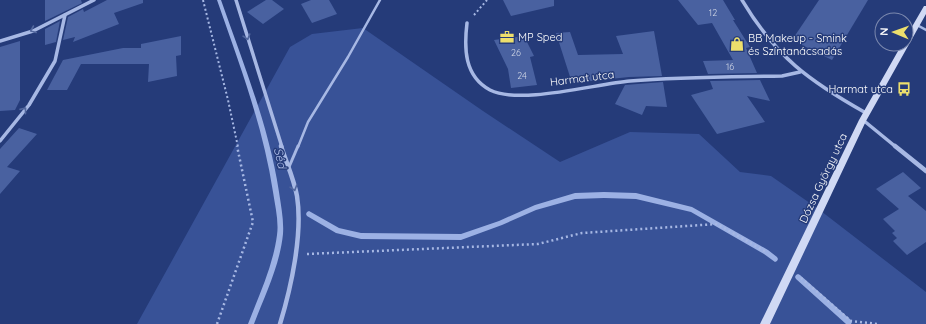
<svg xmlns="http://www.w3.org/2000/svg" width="926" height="324" font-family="Quicksand,sans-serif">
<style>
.green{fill:#385297}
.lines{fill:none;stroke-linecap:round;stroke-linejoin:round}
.stream{fill:#9cb1e4;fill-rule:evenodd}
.building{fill:#4961a0}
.path-far1{stroke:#a7b8e4;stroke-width:2;stroke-dasharray:2 2.5;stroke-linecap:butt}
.path{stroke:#a7b8e4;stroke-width:2.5;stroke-dasharray:2 3;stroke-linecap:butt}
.lane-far1{stroke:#a7b8e4;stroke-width:2.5}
.lane{stroke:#a7b8e4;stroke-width:3}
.street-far1{stroke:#a7b8e4;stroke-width:3.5}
.street{stroke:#a7b8e4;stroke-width:4.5}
.secondary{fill:#d0d9f4;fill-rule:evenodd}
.oneway{stroke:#52679e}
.labels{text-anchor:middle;stroke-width:3;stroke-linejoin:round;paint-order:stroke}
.number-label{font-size:9px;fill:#d2d8e7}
.poi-label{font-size:11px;fill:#fff;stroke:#253b79;text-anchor:start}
.street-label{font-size:11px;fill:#fff;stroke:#253b79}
.water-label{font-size:12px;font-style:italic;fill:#b3c2ec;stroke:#253b79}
</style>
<rect width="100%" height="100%" fill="#253b79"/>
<!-- green -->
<polygon class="green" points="363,28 483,111 560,162 630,132 699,134 740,172 771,176 817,208 926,292 926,324 137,324 290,47 312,34"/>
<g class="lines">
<!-- stream -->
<g class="stream">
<path d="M217,0H221C243,63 269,126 279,192C281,206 284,220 283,234C280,265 265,295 254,324H248C259,295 273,266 277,235C279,221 275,206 273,192C263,126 239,63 217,0Z"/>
<polygon points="604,192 636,193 692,207 768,250 777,257 778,259 777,261 775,262 764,254 691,212 636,199 604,198 575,199 536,210 502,225 461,240 361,239 336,233 307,216 306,214 307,212 309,211 339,228 361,233 461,234 499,221 535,205 575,193"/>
<polygon points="798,274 800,275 851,320 852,322 851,324 846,324 796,279 795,277 796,275"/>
</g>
</g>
<!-- building -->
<g class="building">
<polygon points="45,0 81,0 82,3 45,21"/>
<polygon points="107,0 143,0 143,3 114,13 119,24 73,42 75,37 63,40 68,17 83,9 84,12"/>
<polygon points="266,0 272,0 284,9 263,24 247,12"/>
<polygon points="311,0 329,0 337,14 312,23 301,4"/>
<polygon points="503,0 554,0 554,6 511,16"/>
<polygon points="678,0 723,0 735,20 733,20 750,47 746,48 757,73 708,74 703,61 733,60 712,23 698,25"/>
<polygon points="819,0 868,0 832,60 792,40"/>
<polygon points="60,21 56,42 45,45 45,29"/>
<polygon points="654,31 662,76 629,77 572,83 556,33 570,32 578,55 623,54 616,36"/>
<polygon points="181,36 181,55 176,56 177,76 148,82 149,64 81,64 67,90 47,90 63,60 123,48 141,48 141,44"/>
<polygon points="524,36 534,56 530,57 537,85 511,88 508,69 494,40"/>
<polygon points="20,41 20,100 15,110 0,111 0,47"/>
<polygon points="760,80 770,101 747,96 765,122 717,134 691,95 713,89 710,81"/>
<polygon points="663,82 667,107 646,106 642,115 615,104 625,85"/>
<polygon points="19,128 37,134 7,167 20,171 0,194 0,149"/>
<polygon points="903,172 921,188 908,196 926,211 926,242 907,255 893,241 897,238 892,233 895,231 883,219 899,209 876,189"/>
</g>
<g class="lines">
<!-- path-far1 -->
<g class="path-far1">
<polyline points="203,0 228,100 238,147"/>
<polyline points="474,15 487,0"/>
</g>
<!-- path -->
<g class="path">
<polyline points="307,254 538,244 582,233 717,224 766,252"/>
<polyline points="801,278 851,321 878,324"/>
<polyline points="217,324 253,222 237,146"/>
</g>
<!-- lane-far1 -->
<g class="lane-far1">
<polyline points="917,25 926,30"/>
<polyline points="298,147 308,122 348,57 380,0"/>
</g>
<!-- lane -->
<polyline class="lane" points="289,167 298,146"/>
<!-- street-far1 -->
<g class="street-far1">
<polyline points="236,0 282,147"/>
<path d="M742,0C776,57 809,81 866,113"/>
<path d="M467,23C464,48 464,76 490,90C520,105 595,84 630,81C681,77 732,77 782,76L800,72"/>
<polyline points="0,41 33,31 94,0"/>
<polyline points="863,120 896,147"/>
<polyline points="0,141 29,105 55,61 65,15"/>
</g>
<!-- street -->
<g class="street">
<polyline points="895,146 926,171"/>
<path d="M280,324C291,288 303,234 297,196C294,179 286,162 281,146"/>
</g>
<!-- secondary -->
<polygon class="secondary" points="924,6 926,6 926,14 866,121 770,324 760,324 859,120 902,44 906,44 906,37"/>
</g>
<!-- one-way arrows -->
<defs><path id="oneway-chevron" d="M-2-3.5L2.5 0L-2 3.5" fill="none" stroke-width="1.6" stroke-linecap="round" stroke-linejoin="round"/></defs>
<g class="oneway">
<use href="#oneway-chevron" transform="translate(33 30) rotate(157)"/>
<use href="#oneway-chevron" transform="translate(247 37) rotate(73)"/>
<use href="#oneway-chevron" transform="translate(24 110) rotate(-51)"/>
<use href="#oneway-chevron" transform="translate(294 188) rotate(73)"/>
</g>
<!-- icons -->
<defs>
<symbol id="office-bare" viewBox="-9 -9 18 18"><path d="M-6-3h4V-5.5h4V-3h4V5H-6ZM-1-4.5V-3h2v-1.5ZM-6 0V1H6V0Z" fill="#eddf6c" stroke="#253b79" stroke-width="2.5" paint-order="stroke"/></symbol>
<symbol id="shop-bare" viewBox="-9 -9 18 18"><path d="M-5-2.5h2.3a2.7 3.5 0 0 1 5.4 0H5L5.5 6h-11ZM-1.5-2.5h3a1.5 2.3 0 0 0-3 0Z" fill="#eddf6c" stroke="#253b79" stroke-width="2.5" paint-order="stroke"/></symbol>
<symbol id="bus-bare" viewBox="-9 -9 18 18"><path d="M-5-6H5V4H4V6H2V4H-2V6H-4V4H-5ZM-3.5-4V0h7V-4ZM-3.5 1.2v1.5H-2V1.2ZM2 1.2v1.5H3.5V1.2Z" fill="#eddf6c" stroke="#253b79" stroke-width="2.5" paint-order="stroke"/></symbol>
</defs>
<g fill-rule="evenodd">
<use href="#office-bare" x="497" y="27" width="20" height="20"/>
<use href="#shop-bare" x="727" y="34" width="20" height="20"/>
<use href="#bus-bare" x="894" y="79" width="20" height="20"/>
</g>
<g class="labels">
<!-- number labels -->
<g class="number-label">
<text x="713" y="16">12</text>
<text x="516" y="56">26</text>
<text x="730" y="70">16</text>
<text x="522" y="79">24</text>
</g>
<!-- poi labels -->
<g class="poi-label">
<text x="518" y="41">MP Sped</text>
<text x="748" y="42">BB Makeup - Smink<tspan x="748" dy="13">és Színtanácsadás</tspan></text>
<text x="893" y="93" text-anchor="end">Harmat utca</text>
</g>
<!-- street labels -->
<g class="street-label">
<text transform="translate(582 78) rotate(-7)" y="4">Harmat utca</text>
<text transform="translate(823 178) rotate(-65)" y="4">Dózsa György utca</text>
</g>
<!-- water labels -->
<g class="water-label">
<text transform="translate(280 158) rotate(77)" y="4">Séd</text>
</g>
</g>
<!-- north arrow -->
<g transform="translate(894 32) rotate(272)"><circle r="19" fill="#253b79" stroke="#7c89af"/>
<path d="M0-3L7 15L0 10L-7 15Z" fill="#eddf6c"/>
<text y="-6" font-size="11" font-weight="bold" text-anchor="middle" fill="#ffffff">N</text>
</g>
</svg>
